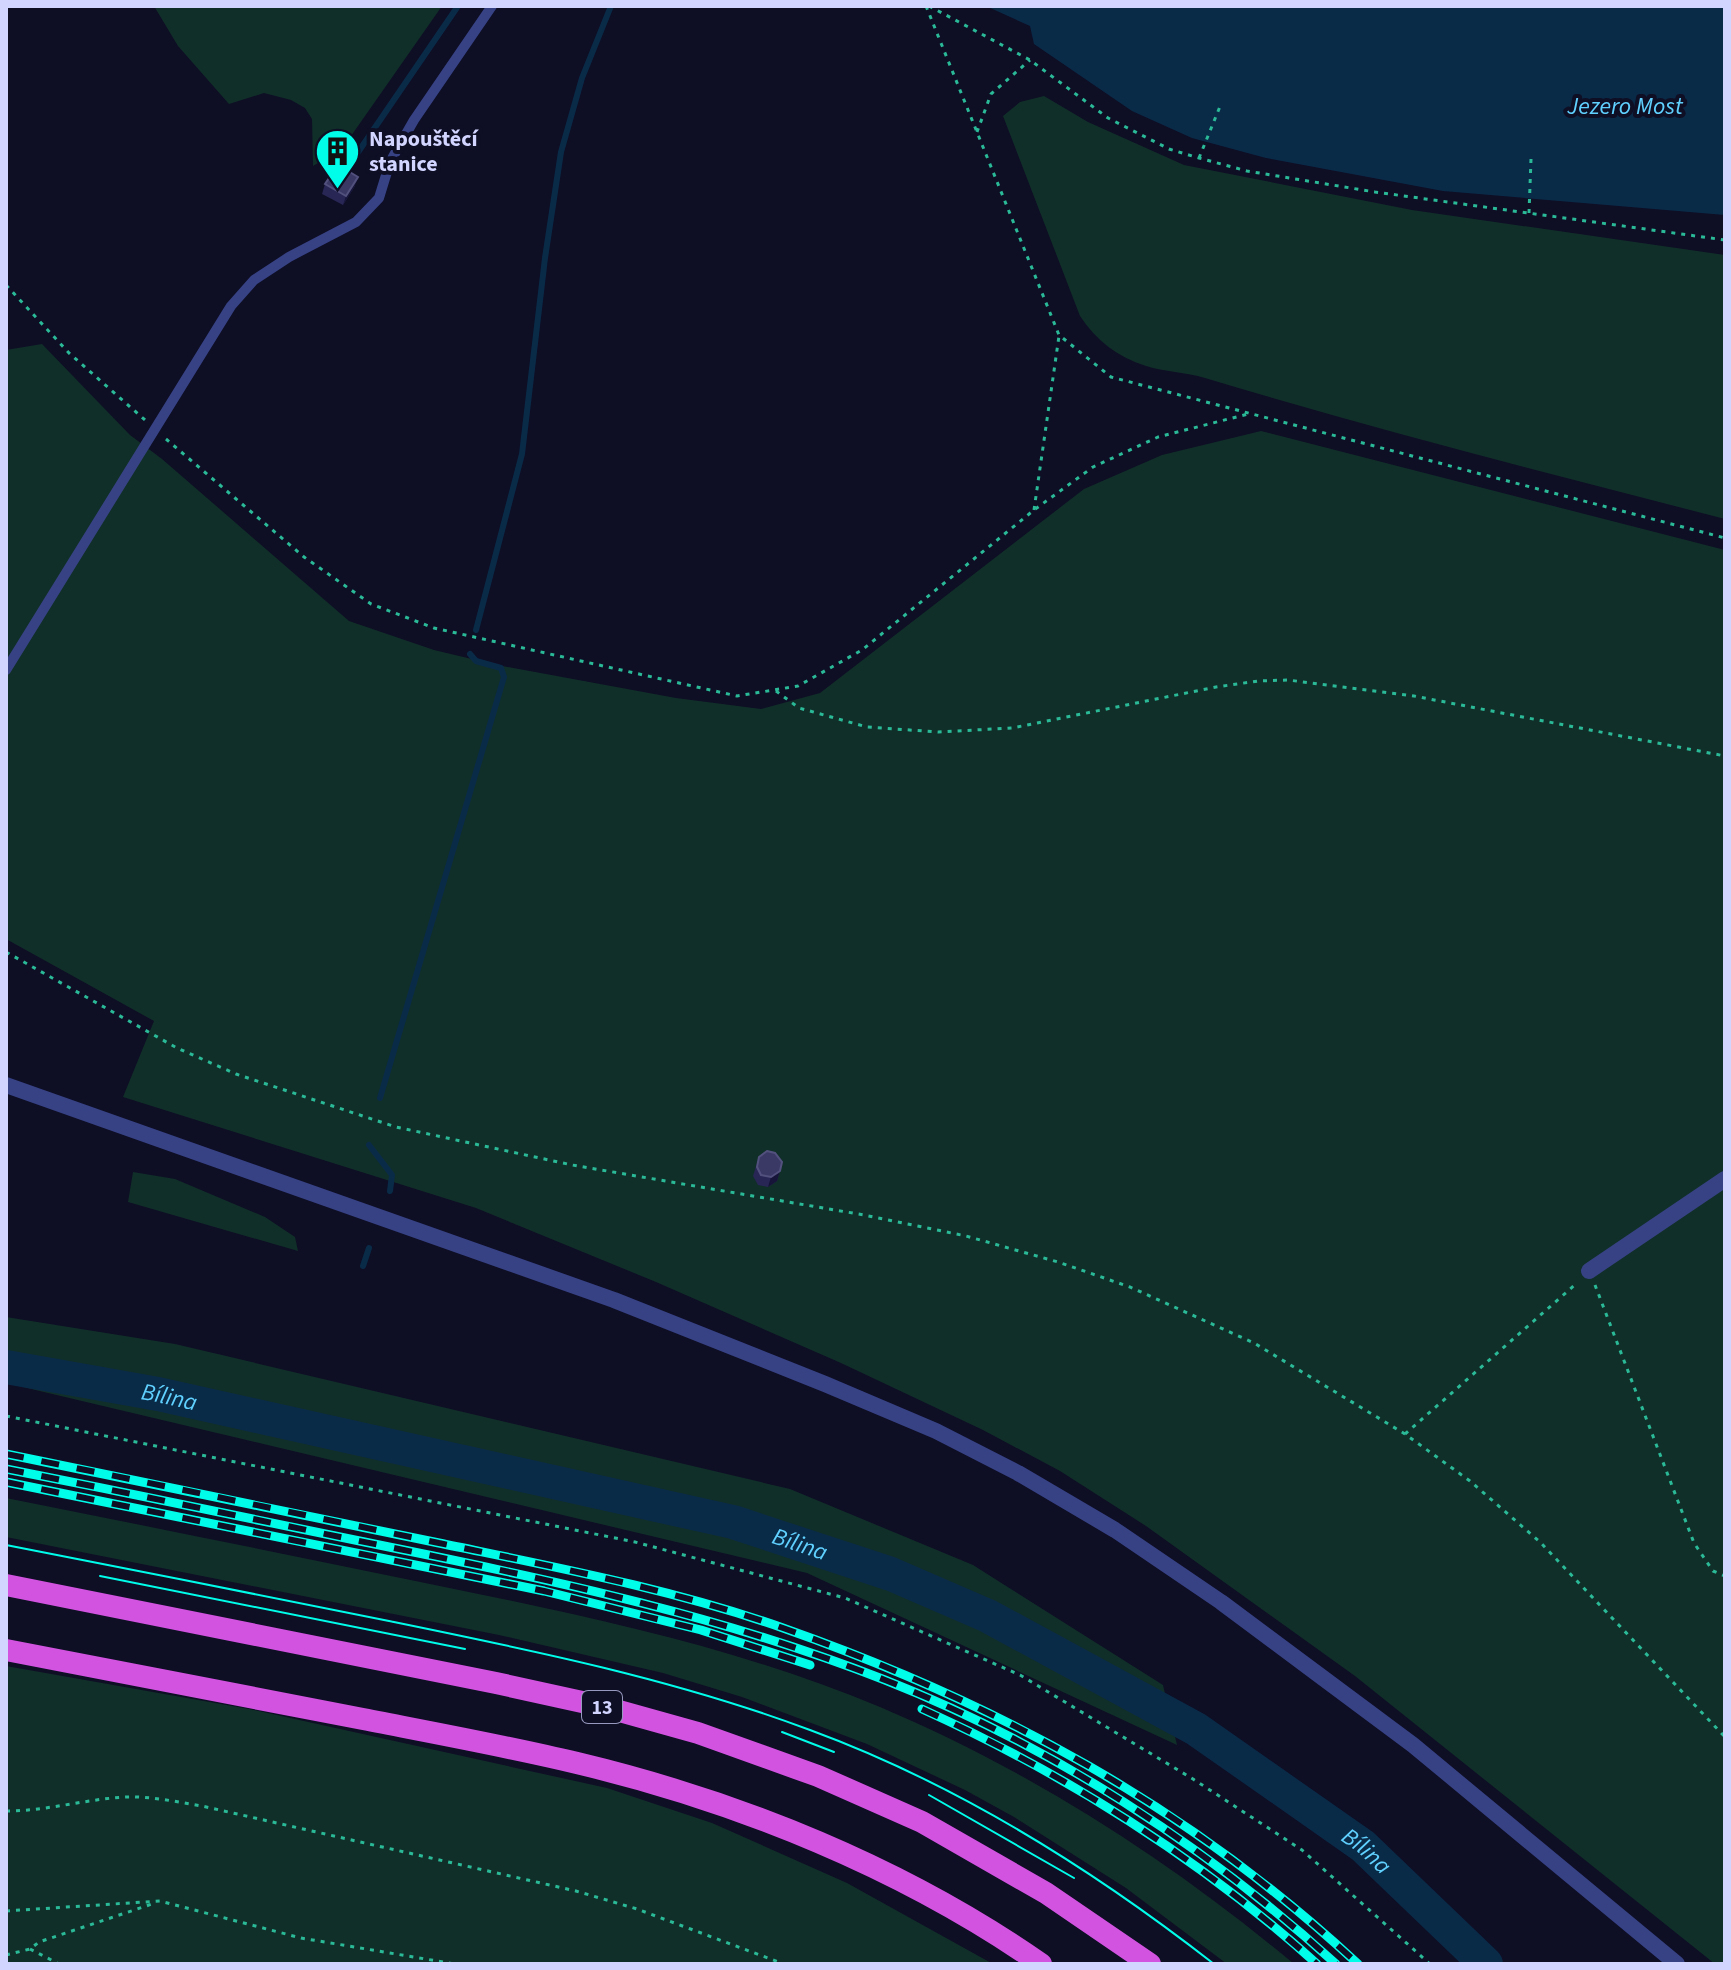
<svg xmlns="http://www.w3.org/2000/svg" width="1731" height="1970" font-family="'Source Sans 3',sans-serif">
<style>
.green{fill:#112f29}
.water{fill:#0a2b48}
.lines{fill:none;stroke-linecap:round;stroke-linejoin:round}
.stream{stroke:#0a2b48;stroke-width:6}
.river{stroke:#0a2b48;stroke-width:34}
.path{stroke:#2bba98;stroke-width:3;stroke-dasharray:4 6;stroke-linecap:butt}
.service{stroke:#374285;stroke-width:10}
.minor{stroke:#374285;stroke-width:16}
.tertiary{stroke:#374285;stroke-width:16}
.trunk{stroke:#d253e0;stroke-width:22}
.tram{stroke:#00fdea;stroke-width:2}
.rail-casing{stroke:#00fdea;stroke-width:9}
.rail{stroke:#0e0e25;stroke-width:6;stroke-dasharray:18;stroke-linecap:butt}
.wall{fill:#282654}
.shaded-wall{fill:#161539}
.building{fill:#3a3966;stroke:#52517e;stroke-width:2}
.labels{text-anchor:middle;stroke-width:8;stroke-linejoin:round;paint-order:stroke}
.shield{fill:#0e0e25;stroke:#9799be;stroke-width:2}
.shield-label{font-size:20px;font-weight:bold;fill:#d2d5ff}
.poi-label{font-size:22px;font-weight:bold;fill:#d2d5ff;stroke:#0e0e25;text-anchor:start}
.water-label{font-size:24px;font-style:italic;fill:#60d1ff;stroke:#0e0e25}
</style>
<rect width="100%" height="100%" fill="#0e0e25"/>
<!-- green -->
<g class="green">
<polygon points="154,6 442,6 351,136 331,155 313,166 312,119 305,108 291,100 264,93 229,104 178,46"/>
<path d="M1044,96L1088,122L1184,165L1412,210L1725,255V519C1551,474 1377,430 1205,378C1186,372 1164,372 1146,366C1117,357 1096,340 1080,316L1003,116L1020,102Z"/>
<polygon points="42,344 130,435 162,459 349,621 434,650 497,665 676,698 761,709 820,693 1084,489 1162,455 1261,431 1725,550 1725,1964 1715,1964 1355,1676 1146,1526 1060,1471 983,1430 841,1363 656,1282 476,1208 123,1097 154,1021 6,939 6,350"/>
<polygon points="133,1172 175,1179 265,1217 295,1237 298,1251 128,1202"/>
<polygon points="6,1317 175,1344 790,1489 973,1565 1163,1685 1177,1745 807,1573 6,1383"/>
<path d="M6,1498C147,1526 289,1555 430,1584C582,1615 737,1647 880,1707C1031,1771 1168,1859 1294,1964H1227L1126,1888L1014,1817L965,1790L867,1744L742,1697L663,1673L499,1635L6,1537Z"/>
<polygon points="6,1666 249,1709 607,1788 712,1823 847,1883 993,1964 6,1964"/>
</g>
<!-- water -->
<polygon class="water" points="986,6 1725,6 1725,215 1443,191 1266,158 1192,138 1132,111 1034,44 1030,26"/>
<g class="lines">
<!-- stream -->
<g class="stream">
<polyline points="350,164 458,6"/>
<polyline points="476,630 522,454 545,258 561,152 582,78 611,6"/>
<polyline points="380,1098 504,677 501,668 476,661 470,654"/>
<polyline points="369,1145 392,1175 390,1191"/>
<polyline points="363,1266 369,1248"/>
</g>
<!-- river -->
<path class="river" id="s1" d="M6,1367L158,1394L733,1522L891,1574L988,1616L1196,1729L1363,1846L1486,1964"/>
<!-- path -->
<g class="path">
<polyline points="926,6 1059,335 1111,377 1725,538"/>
<polyline points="929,6 1030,60 1108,118 1169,149 1199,158 1247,171 1375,192 1725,240"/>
<polyline points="977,132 991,94 1030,60"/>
<polyline points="1199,158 1221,104"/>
<polyline points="1529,213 1531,159"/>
<polyline points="6,285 69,353 145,420"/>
<polyline points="166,439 304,557 371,604 434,628 737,696 798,686 862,650 1034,510 1093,467 1158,437 1248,414"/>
<polyline points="1034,510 1059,336"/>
<polyline points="776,691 799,708 867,727 938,732 1012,728 1216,687 1258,681 1288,680 1414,696 1725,756"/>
<polyline points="6,952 177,1048 236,1074 396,1127 572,1165 864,1215 966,1236 1058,1262 1130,1287 1254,1343 1405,1434 1470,1481 1540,1542 1725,1737"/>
<polyline points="1595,1285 1694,1543 1713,1571 1725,1576"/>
<polyline points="6,1416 635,1542 845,1598 1020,1675 1193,1779 1302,1850 1430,1964"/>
<polyline points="1405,1434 1577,1283"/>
<path d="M6,1811C47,1811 86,1799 126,1797C151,1796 177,1802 202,1806L576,1891L637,1909L784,1964"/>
<polyline points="6,1911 160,1901 301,1938 455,1964"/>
<polyline points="30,1949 59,1964"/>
<polyline points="6,1955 30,1949 39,1942 152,1904"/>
</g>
<!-- service -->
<polyline class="service" points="6,670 231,306 254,280 289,257 356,222 379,198 390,162 414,120 492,6"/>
<!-- minor -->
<polyline class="minor" points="1589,1271 1725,1179"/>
<!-- tertiary -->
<polyline class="tertiary" points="6,1085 614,1300 825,1384 936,1431 1018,1473 1115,1530 1221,1602 1319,1675 1413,1745 1677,1964"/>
<!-- trunk -->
<g class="trunk">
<polyline points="6,1585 496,1683 605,1707 698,1733 818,1776 922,1822 1046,1893 1150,1964"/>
<path d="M6,1650C125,1672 244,1695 363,1719C434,1733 506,1746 577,1763C740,1802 903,1868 1041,1964"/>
</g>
<!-- tram -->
<g class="tram">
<path d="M6,1545C134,1570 261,1595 389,1621C531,1650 674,1679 810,1730C957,1784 1091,1868 1214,1964"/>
<polyline points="100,1576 465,1649"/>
<polyline points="782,1732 834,1752"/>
<polyline points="929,1795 1074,1878"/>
</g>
<defs>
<g id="rail">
<path d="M6,1454C151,1483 295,1513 439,1543C554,1567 672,1589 783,1628C999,1704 1189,1807 1358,1964"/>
<path d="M6,1469C134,1494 262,1521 389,1547C558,1581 724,1617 885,1680C1050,1745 1205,1845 1336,1964"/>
<polyline points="6,1482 544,1591 701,1630 810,1665"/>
<path d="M922,1709C1064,1773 1201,1859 1317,1964"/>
</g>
</defs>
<!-- rail casing -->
<use href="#rail" class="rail-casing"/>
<!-- rail -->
<use href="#rail" class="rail"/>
</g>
<!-- wall -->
<g class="wall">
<polygon points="325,184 355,186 343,205 322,194"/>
<polygon points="759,1157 780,1171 777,1181 768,1187 758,1185 753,1176"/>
</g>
<!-- shaded-wall -->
<g class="shaded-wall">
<polygon points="358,177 355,186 343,205 346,196"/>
<polygon points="780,1171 777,1181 768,1187 771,1177"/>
</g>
<!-- building -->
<g class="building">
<polygon points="338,165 358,177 346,196 325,184"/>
<polygon points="767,1151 775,1153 782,1162 780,1171 771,1177 761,1175 757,1167 759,1157"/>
</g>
<!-- icons -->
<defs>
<symbol id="building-pin" viewBox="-11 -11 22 30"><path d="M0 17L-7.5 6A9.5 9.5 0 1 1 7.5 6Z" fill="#00fdea" stroke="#0e0e25"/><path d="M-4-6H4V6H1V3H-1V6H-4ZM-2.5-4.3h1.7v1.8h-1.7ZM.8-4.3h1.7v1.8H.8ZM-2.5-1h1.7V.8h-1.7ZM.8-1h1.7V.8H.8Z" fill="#111"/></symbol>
</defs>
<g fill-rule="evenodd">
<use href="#building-pin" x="312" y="126" width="51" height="69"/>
</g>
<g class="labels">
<!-- shield labels -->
<rect class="shield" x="582" y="1691" width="40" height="32" rx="6"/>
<g class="shield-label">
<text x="602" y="1714">13</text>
</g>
<!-- poi labels -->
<g class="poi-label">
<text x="369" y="146">Napouštěcí<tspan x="369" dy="25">stanice</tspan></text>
</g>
<!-- water labels -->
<g class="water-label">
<text x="1625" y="114">Jezero Most</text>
<text dy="8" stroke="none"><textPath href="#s1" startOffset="166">Bílina</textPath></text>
<text dy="8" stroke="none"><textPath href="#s1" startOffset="814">Bílina</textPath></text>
<text dy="8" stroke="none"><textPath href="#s1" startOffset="1462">Bílina</textPath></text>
</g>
</g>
<!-- border -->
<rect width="1731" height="1970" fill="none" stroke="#d2d5ff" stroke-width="16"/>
</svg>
